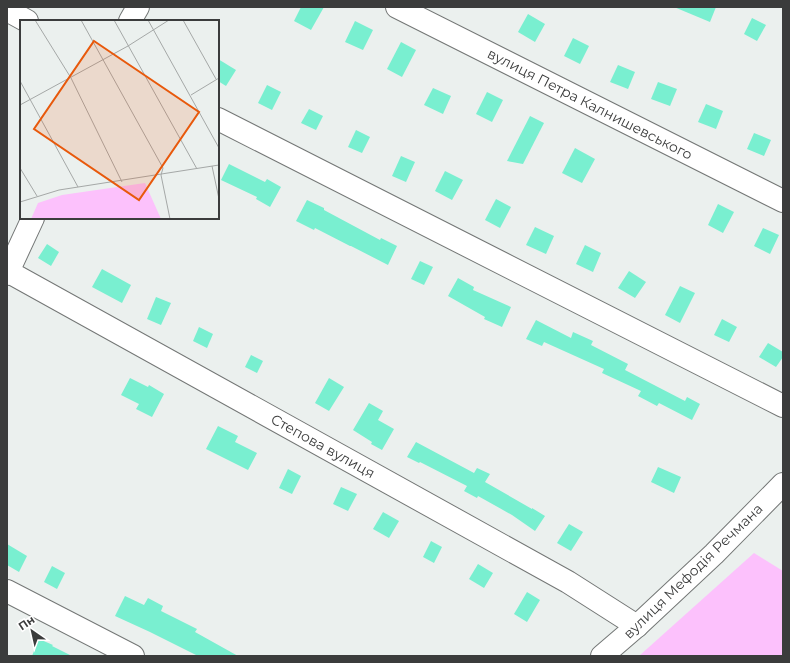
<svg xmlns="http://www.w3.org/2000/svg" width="790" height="663" font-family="Montserrat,sans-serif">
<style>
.green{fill:#fcc1fc}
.building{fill:#79efd0}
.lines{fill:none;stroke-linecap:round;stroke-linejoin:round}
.minor-casing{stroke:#747776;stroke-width:24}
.minor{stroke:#fff;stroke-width:22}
.labels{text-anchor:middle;stroke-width:4;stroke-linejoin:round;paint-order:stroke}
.street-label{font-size:14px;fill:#3b3c3c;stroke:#fff}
.inset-road{fill:none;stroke:#a5a8a7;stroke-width:1}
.view{fill:#e8590c;fill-opacity:0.15;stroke:#e8590c;stroke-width:2}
.inset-edge{fill:none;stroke:#3b3c3c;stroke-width:2}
</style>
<rect width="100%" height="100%" fill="#ebf0ee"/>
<!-- green -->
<polygon class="green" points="754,553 783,571 783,656 639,656"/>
<!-- building -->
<g class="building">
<polygon points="301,7 324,7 311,30 294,21"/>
<polygon points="674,7 716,7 710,22"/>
<polygon points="528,14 545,24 535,42 518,32"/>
<polygon points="752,18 766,25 757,41 744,34"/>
<polygon points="355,21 373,30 363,50 345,42"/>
<polygon points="573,38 589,46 580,64 564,56"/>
<polygon points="401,42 416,50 402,77 387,69"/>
<polygon points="218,59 236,70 226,86 218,81"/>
<polygon points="618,65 635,72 628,89 610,82"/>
<polygon points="658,82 677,89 670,106 651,99"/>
<polygon points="267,85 281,92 272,110 258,103"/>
<polygon points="433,88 451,96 443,114 424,105"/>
<polygon points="487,92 503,100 492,122 476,114"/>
<polygon points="706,104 723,111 716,129 698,122"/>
<polygon points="309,109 323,116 316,130 301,123"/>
<polygon points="530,116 544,123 523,164 507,161"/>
<polygon points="356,130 370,137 362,153 348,147"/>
<polygon points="754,133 771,140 764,156 747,149"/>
<polygon points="575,148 595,159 582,183 562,173"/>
<polygon points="401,156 415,162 406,182 392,176"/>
<polygon points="229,164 265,182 267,179 281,187 270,207 256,199 257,197 221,180"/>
<polygon points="445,171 463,180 452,200 435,191"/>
<polygon points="496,199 511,207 500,228 485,220"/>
<polygon points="307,200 324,208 324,210 380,240 381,238 397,246 388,265 351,246 350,246 315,228 314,230 296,221"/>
<polygon points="718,204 734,212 723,233 708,225"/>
<polygon points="535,227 554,236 546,254 526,245"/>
<polygon points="763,228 779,235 770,254 754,246"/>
<polygon points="47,244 59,252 51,266 38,258"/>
<polygon points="585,245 601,253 593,272 576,264"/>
<polygon points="420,261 433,267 424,285 411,279"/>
<polygon points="102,269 131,285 122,303 92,287"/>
<polygon points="629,271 646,282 635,298 618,288"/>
<polygon points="458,278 474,287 473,290 511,307 502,327 484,319 485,317 448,296"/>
<polygon points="680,286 695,293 680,323 665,315"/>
<polygon points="156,297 171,303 161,325 147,319"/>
<polygon points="722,319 737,327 729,342 714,335"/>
<polygon points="536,320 571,338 573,332 593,341 591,345 628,364 625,370 685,401 687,397 700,404 692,420 659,403 657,406 638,396 641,391 602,373 604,369 544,342 542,346 526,339"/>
<polygon points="199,327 213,334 207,348 193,341"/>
<polygon points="768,343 783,352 783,357 776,367 759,357"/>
<polygon points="251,355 263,361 257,373 245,367"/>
<polygon points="130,378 148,387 149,385 164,394 152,417 136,409 139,404 121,395"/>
<polygon points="329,378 344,387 329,411 315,403"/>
<polygon points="369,403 383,411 378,420 394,429 382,450 371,444 372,442 353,430"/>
<polygon points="218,426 238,436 235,442 257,453 248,470 206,449"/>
<polygon points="416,442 474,473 477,468 490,474 485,482 532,509 532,508 545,516 535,531 512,515 478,496 477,498 464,491 467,486 420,462 419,463 407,457"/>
<polygon points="658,467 681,477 674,493 651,482"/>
<polygon points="288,469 301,476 292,494 279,488"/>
<polygon points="341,487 357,494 348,511 333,504"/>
<polygon points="383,512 399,521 389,538 373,529"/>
<polygon points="569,524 583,532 571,551 557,543"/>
<polygon points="431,541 442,547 434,563 423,557"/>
<polygon points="7,544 27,556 19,572 7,565"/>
<polygon points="478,564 493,573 484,588 469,579"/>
<polygon points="52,566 65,573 57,589 44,582"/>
<polygon points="527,592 540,600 527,622 514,614"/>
<polygon points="125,596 144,605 148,598 163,606 161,611 197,629 195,632 238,656 198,656 150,632 115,616"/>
<polygon points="39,639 53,645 52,646 72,656 32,656"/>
</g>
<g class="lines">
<defs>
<g id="minor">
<polyline points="397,7 783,201"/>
<polyline points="7,10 27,21"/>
<polyline points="130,21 138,7"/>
<polyline points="218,119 783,406"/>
<polyline points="7,271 568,582 637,626"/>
<polyline points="7,274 33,218"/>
<polyline points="7,591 133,656"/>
<polyline points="602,656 637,626 714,554 783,484"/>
</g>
</defs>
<!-- minor casing -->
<use href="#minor" class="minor-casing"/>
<!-- minor -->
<use href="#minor" class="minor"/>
</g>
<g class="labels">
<!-- street labels -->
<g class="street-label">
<text transform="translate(590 104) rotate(27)" y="5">вулиця Петра Калнишевського</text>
<text transform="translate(323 446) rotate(29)" y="5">Степова вулиця</text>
<text transform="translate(693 571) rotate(-44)" y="5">вулиця Мефодія Речмана</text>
</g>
</g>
<!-- overview -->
<g transform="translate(20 20)">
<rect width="199" height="199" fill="#ebf0ee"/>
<path d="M125,163L141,199H11L18,183L42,175Z" fill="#fcc1fc"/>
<path class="inset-road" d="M15,0L51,58L102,162M61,0L143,148L141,155L150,199M94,0L177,149M128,0L199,128M163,0L196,59M0,61L58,167M171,75L199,58M0,85L108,26L149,0M192,146L199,179M0,148L17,176M0,182L39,170L199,145"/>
<path class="view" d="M74,21L179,92L119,180L14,109Z"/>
<rect width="199" height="199" class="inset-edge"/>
</g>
<!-- border -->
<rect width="790" height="663" fill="none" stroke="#3b3c3c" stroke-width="16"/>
<!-- north arrow -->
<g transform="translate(32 631) rotate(326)" stroke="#ffffff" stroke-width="3" paint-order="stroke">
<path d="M0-3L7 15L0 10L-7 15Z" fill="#3b3c3c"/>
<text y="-6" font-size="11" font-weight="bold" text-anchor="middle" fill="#3b3c3c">Пн</text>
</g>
</svg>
